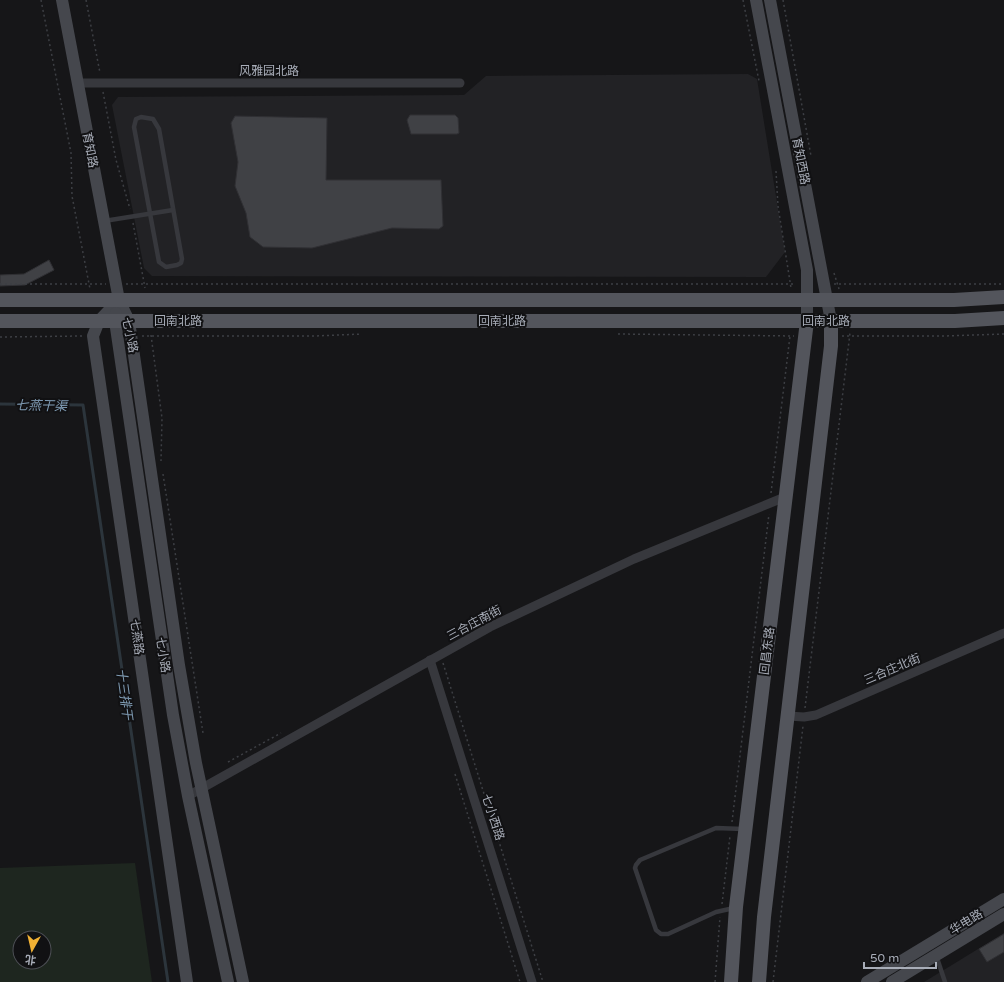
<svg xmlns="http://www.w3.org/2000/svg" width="1004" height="982" font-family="'Varela Round','Noto Sans SC',sans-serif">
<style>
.built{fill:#222225}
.green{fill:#1e261f;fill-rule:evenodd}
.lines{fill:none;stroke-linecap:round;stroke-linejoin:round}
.stream{stroke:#2c353c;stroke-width:3}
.building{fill:#404145;stroke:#303034}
.path{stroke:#3d3f44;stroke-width:1.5;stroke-dasharray:2 3;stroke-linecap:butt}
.lane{stroke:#37383d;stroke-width:4.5}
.street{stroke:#37383d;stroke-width:9}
.secondary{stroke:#45474d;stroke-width:12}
.primary{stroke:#53555c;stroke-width:14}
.labels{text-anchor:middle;stroke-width:4;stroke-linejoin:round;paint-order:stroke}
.street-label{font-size:12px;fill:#a8adb8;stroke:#111113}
.water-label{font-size:13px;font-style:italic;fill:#7f9bb3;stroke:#111113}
</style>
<rect width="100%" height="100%" fill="#161618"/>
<!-- built -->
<g class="built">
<polygon points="748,74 757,79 785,252 766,277 152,276 144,268 112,105 118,97 464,95 486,76"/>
<polygon points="1004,933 1004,982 924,982 952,965"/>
</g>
<!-- green -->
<path class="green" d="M135,863L152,982H0V868ZM20,938H44V962H20Z"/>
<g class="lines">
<!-- stream -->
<polyline class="stream" points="0,404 83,405 168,982"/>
</g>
<!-- building -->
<g class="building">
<polygon points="410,115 455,115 458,118 459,133 457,134 411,134 407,120"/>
<polygon points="235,116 327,118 326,180 441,180 443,226 439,229 392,228 312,248 263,247 250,237 246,213 235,186 238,162 231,123"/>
<polygon points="49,260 54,270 25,285 0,286 0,275 24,274"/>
<polygon points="1004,934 1004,952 987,962 979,949"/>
</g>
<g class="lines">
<!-- path -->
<g class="path">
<polyline points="41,0 71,153 72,196 90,289"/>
<polyline points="86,0 100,73"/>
<polyline points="743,0 759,81"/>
<polyline points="783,0 811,156"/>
<polyline points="103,92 116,160 130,209"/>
<polyline points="776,171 778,206 791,288"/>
<polyline points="133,223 145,288"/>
<polyline points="834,273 839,289"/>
<polyline points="0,284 106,284"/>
<polyline points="126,284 796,284"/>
<polyline points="834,284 1004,284"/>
<polyline points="618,334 794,336"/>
<polyline points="151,335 162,418 161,461"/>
<polyline points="142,336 315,336 362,334"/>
<polyline points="842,336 945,336 1004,334"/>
<polyline points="0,337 82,336"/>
<polyline points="163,474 203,733"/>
<polyline points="771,493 790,336"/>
<polyline points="443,663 543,982"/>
<polyline points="805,708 850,333"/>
<polyline points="228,762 281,733"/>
<polyline points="455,774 520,982"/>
<polyline points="732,822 769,514"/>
<polyline points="722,904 730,836"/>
<polyline points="715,982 720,917"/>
<polyline points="773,982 803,726"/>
</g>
<!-- lane -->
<g class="lane">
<polygon points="141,117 153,119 159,129 182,259 181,263 177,265 166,267 159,262 134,127 136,119"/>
<polyline points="104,221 173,210"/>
<polyline points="734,908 716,912 668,934 661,934 656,930 635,868 636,865 640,860 716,828 743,829"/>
<polyline points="936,955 945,982"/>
</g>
<!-- street -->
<g class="street">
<polyline points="78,83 460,83"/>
<polyline points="430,660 532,982"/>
<polyline points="788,716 804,717 816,715 1004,633"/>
<polyline points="188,796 490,627 634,559 785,497"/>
</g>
<!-- secondary -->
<g class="secondary">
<polyline points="62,0 119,300 129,321 179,665 196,763 243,982"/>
<polyline points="756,0 807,270 807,321"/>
<polyline points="770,0 831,321"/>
<polyline points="119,300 99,321 93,336 187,982"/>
<polyline points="116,313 115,321 173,715 188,796 228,982"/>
<polyline points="867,982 1004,899"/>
<polyline points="892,982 1004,914"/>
</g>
<!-- primary -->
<g class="primary">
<polyline points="0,300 954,300 1004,297"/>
<polyline points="0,321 955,321 1004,318"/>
<polyline points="731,982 736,907 807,321"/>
<polyline points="759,982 764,917 831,346 831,321"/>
</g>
</g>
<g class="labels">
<!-- street labels -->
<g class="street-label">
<text x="269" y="75">风雅园北路</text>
<text transform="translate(90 150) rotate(79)" y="4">育知路</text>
<text transform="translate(801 161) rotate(79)" y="4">育知西路</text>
<text x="178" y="325">回南北路</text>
<text x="502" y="325">回南北路</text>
<text x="826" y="325">回南北路</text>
<text transform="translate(130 335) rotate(78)" y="4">七小路</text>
<text transform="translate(474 623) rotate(-28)" y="4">三合庄南街</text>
<text transform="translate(137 637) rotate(82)" y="4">七燕路</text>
<text transform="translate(767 651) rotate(-83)" y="4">回昌东路</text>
<text transform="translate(163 655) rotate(81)" y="4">七小路</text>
<text transform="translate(892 669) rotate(-23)" y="4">三合庄北街</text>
<text transform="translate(493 817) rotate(72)" y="4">七小西路</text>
<text transform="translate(966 922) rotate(-31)" y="4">华电路</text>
</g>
<!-- water labels -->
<g class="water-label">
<text transform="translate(41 405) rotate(1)" y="5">七燕干渠</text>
<text transform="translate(125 694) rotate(82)" y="5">十三排干</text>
</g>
</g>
<!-- north arrow -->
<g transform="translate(32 950) rotate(188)"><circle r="19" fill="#111113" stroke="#4d4f55"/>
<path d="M0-3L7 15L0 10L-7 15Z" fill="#f2b134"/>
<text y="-6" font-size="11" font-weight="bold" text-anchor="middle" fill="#a8adb8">北</text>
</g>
<!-- scale -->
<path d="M864 962v6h72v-6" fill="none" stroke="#a8adb8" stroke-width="2"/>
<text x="870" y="962" font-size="12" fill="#a8adb8" stroke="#111113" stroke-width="3" paint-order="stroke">50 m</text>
</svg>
